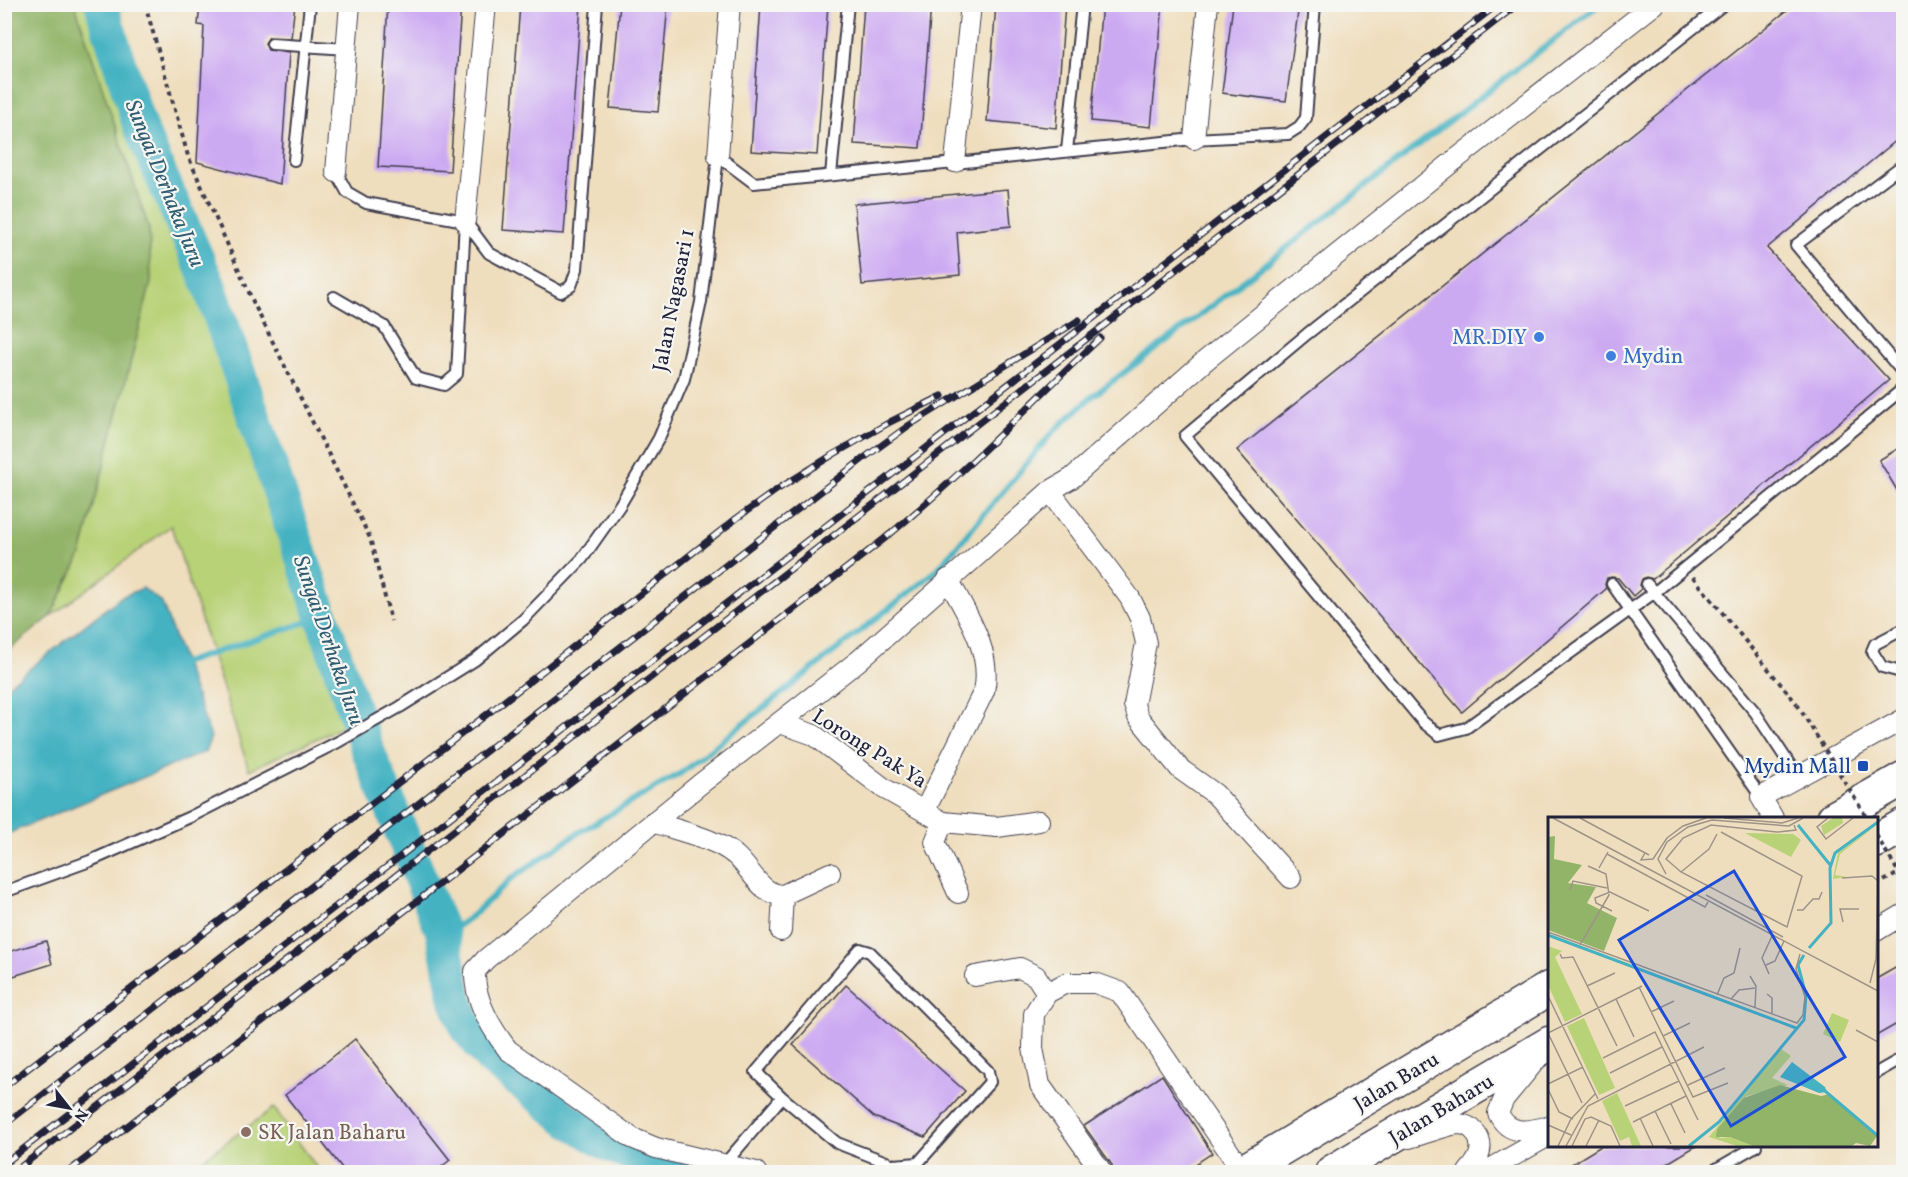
<svg xmlns="http://www.w3.org/2000/svg" width="1908" height="1177" font-family="Vollkorn,serif">
<style>
.green{fill:#b8d277;stroke:#6d7a59;stroke-width:1.5}
.forest{fill:#92b468;stroke:#5a6b52;stroke-width:1.5}
.water{fill:#45b2c2;stroke:#346a7e;stroke-width:1.5}
.lines{fill:none;stroke-linecap:round;stroke-linejoin:round}
.stream{stroke:#45b2c2;stroke-width:6}
.river{stroke:#45b2c2;stroke-width:34}
.building{fill:#ccaaf2}
.service-casing{stroke:#413e4e;stroke-width:14}
.minor-casing{stroke:#413e4e;stroke-width:22}
.trunk-casing{stroke:#413e4e;stroke-width:36}
.path{stroke:#413e4e;stroke-width:4;stroke-dasharray:4.5 4.5;stroke-linecap:butt}
.service{stroke:#fff;stroke-width:10}
.minor{stroke:#fff;stroke-width:20}
.trunk{stroke:#fff;stroke-width:33}
.rail-casing{stroke:#22223b;stroke-width:7}
.rail{stroke:#f6f6f2;stroke-width:4.5;stroke-dasharray:14;stroke-linecap:butt}
.path-bridge{stroke:#413e4e;stroke-width:4;stroke-dasharray:4.5 4.5;stroke-linecap:butt}
.shop-dot{fill:#3f7fe0;stroke:#f6f6f2;stroke-width:2}
.transit-dot{fill:#1a4fb4;stroke:#f6f6f2;stroke-width:2}
.education-dot{fill:#8d6e63;stroke:#f6f6f2;stroke-width:2}
.labels{text-anchor:middle;stroke-width:4.5;stroke-linejoin:round;paint-order:stroke}
.street-label{font-size:21px;fill:#22223b;stroke:#f6f6f2}
.shop-label{font-size:21px;fill:#366cbe;stroke:#f6f6f2;text-anchor:end}
.transit-label{font-size:21px;fill:#164399;stroke:#f6f6f2;text-anchor:end}
.education-label{font-size:21px;fill:#785e54;stroke:#f6f6f2;text-anchor:start}
.water-label{font-size:22px;font-style:italic;fill:#305c71;stroke:#f6f6f2}
.inset-river{fill:none;stroke:#45b2c2;stroke-width:3}
.inset-road{fill:none;stroke:#9d9389;stroke-width:1.5}
.view{fill:#1d4ed8;fill-opacity:0.15;stroke:#1d4ed8;stroke-width:3}
.inset-edge{fill:none;stroke:#22223b;stroke-width:3}
</style>
<rect width="100%" height="100%" fill="#f6f6f2"/>
<filter id="ink" filterUnits="userSpaceOnUse"><feTurbulence type="fractalNoise" baseFrequency=".0167" numOctaves="2"/><feDisplacementMap in="SourceGraphic" scale="12" xChannelSelector="R" yChannelSelector="G"/><feConvolveMatrix kernelMatrix="1 2 1 2 8 2 1 2 1" color-interpolation-filters="sRGB"/></filter>
<filter id="wash" filterUnits="userSpaceOnUse"><feTurbulence type="fractalNoise" baseFrequency=".008" numOctaves="4" result="noise"/><feDisplacementMap in="SourceGraphic" scale="24" xChannelSelector="R" yChannelSelector="G"/><feGaussianBlur stdDeviation="1.35" result="paint"/><feColorMatrix in="noise" values="0 0 0 0 0 0 0 0 0 0 0 0 0 0 0 0 0 1.4 0 .05"/><feComposite in="paint" operator="in"/></filter>
<g filter="url(#wash)">
<rect width="100%" height="100%" fill="#efdebd"/>
<!-- green -->
<g class="green">
<polygon points="75,5 95,5 154,173 201,286 262,472 348,724 249,770 171,526 50,617 81,555 151,282 149,229"/>
<polygon points="274,1108 320,1172 185,1172"/>
</g>
<!-- forest -->
<polygon class="forest" points="5,4 75,5 149,229 151,282 81,555 50,617 5,653"/>
<!-- water -->
<polygon class="water" points="143,588 162,603 211,737 205,752 5,835 5,688 121,597"/>
<g class="lines">
<!-- stream -->
<g class="stream">
<polyline points="177,665 322,617"/>
<polyline points="442,931 452,930 473,915 512,878 578,833 681,773 936,571 1053,432 1089,399 1195,319 1600,4"/>
</g>
<!-- river -->
<polyline class="river" points="101,4 139,125 209,285 366,746 442,931 456,1001 467,1029 492,1060 570,1121 607,1144 645,1162 682,1172"/>
</g>
<g id="blocks">
<!-- building -->
<g class="building">
<polygon points="200,4 295,4 291,38 269,37 265,43 268,50 289,53 280,184 197,162 204,26 198,25"/>
<polygon points="388,4 461,4 450,171 378,167"/>
<polygon points="520,4 581,4 564,234 503,230"/>
<polygon points="620,4 668,4 658,112 610,108"/>
<polygon points="761,4 828,4 817,155 751,151"/>
<polygon points="864,4 931,4 920,148 854,144"/>
<polygon points="996,4 1065,4 1056,128 987,121"/>
<polygon points="1102,4 1163,4 1151,127 1091,121"/>
<polygon points="1233,4 1299,4 1286,101 1222,93"/>
<polygon points="1795,4 1904,4 1904,134 1767,248 1889,380 1653,579 1646,577 1642,579 1640,585 1641,589 1633,596 1618,578 1612,577 1607,578 1605,584 1606,589 1462,712 1237,450"/>
<polygon points="1008,189 1011,226 957,232 960,275 862,285 854,204"/>
<polygon points="1904,445 1904,502 1879,460"/>
<polygon points="46,941 52,964 4,979 4,953"/>
<polygon points="1904,963 1904,1020 1876,1036 1876,979"/>
<polygon points="846,985 965,1091 925,1137 874,1117 793,1045"/>
<polygon points="355,1039 450,1160 434,1173 346,1173 285,1095"/>
<polygon points="1162,1075 1212,1153 1182,1173 1114,1173 1112,1165 1084,1126"/>
<polygon points="1601,1146 1696,1146 1651,1173 1557,1173"/>
</g>
</g>
</g>
<g filter="url(#ink)">
<use href="#blocks" fill-opacity="0" stroke="#413e4e" stroke-width="1.5"/>
<g class="lines">
<defs>
<g id="service">
<polyline points="1724,4 1307,334 1185,436 1423,722 1439,735 1466,728 1655,592 1904,388"/>
<polyline points="272,44 347,49"/>
<polyline points="1067,151 1082,4"/>
<polyline points="718,156 754,183 1194,139 1288,134 1299,127 1306,118 1315,4"/>
<polyline points="294,160 310,4"/>
<polyline points="1904,164 1796,245 1904,374"/>
<polyline points="336,172 347,192 366,203 465,221 489,253 561,292 571,286 577,269 597,4"/>
<polyline points="831,175 848,4"/>
<polyline points="334,297 384,326 416,378 444,385 457,374 465,221"/>
<polyline points="1612,584 1761,797"/>
<polyline points="1647,584 1755,712 1798,777"/>
<polyline points="1904,629 1875,644 1872,651 1882,667 1901,672 1904,671"/>
<polyline points="4,892 90,861 190,817 338,742 400,707 475,660 523,620 582,559 620,505 659,438 684,379 701,302 718,156"/>
<polyline points="1876,1073 1904,1057"/>
<polyline points="722,1167 782,1097 756,1072 860,949 870,952 988,1071 990,1082 918,1163 894,1165 837,1143 782,1097"/>
<polyline points="1711,1172 1756,1146"/>
</g>
<g id="minor">
<polyline points="1194,139 1208,4"/>
<polyline points="718,156 730,4"/>
<polyline points="955,162 971,4"/>
<polyline points="336,172 350,4"/>
<polyline points="465,221 486,4"/>
<polyline points="1050,491 1130,598 1140,618 1146,643 1134,705 1138,717 1180,769 1215,794 1291,878"/>
<polyline points="780,723 814,735 885,789 943,822 997,827 1039,821"/>
<path d="M925,810L984,691C993,652 966,613 948,579"/>
<polyline points="1773,818 1761,797 1904,719"/>
<path d="M653,822C678,831 715,838 735,855C750,867 761,896 783,895L830,873"/>
<polyline points="943,822 935,842 958,893"/>
<polyline points="781,931 783,895"/>
<polyline points="1876,931 1904,914"/>
<polyline points="975,976 1020,968 1036,976 1047,993"/>
<path d="M1536,1060L1504,1099L1498,1113C1509,1137 1528,1131 1550,1126"/>
<path d="M1409,1138C1422,1135 1446,1125 1458,1124C1464,1124 1471,1127 1475,1132C1486,1147 1479,1160 1468,1172"/>
<path d="M756,1172L656,1148L632,1138L508,1050C491,1028 474,999 475,971L486,959L699,785L858,661L1050,491L1072,478L1206,360L1451,163L1655,4"/>
<polyline points="1102,1172 1040,1085 1033,1048 1034,1014 1047,993 1066,983 1095,983 1120,992 1243,1172"/>
<polyline points="1485,1172 1550,1135"/>
</g>
<g id="trunk">
<polyline points="1834,818 1904,778"/>
<polyline points="1876,841 1904,825"/>
<polyline points="1242,1172 1550,988"/>
<polyline points="1332,1172 1550,1043"/>
</g>
</defs>
<!-- service casing -->
<use href="#service" class="service-casing"/>
<!-- minor casing -->
<use href="#minor" class="minor-casing"/>
<!-- trunk casing -->
<use href="#trunk" class="trunk-casing"/>
<!-- path -->
<g class="path">
<polyline points="145,4 188,156 255,306 370,538 391,621"/>
<polyline points="1693,577 1797,704"/>
<polyline points="1876,885 1899,873"/>
</g>
<!-- service -->
<use href="#service" class="service"/>
<!-- minor -->
<use href="#minor" class="minor"/>
<!-- trunk -->
<use href="#trunk" class="trunk"/>
<defs>
<g id="rail">
<polyline points="4,1087 521,688 737,518 778,489 834,454 890,422 942,396"/>
<polyline points="4,1125 864,458 908,426 1079,320"/>
<polyline points="4,1164 1498,4"/>
<polyline points="14,1172 1518,4"/>
<path d="M68,1172L884,539C960,477 1028,406 1100,338"/>
</g>
</defs>
<!-- rail casing -->
<use href="#rail" class="rail-casing"/>
<!-- rail -->
<use href="#rail" class="rail"/>
<!-- path-bridge -->
<g class="path-bridge">
<polyline points="1797,704 1867,818"/>
<polyline points="1876,835 1899,873"/>
</g>
</g>
</g>
<!-- markers -->
<g class="shop-dot">
<circle cx="1539" cy="337" r="6"/>
<circle cx="1611" cy="356" r="6"/>
</g>
<rect class="transit-dot" x="1857" y="760" width="12" height="12" rx="3"/>
<circle class="education-dot" cx="246" cy="1132" r="6"/>
<g class="labels">
<!-- street labels -->
<g class="street-label">
<text transform="translate(673 300) rotate(-79)" y="7">Jalan Nagasari 1</text>
<text transform="translate(870 748) rotate(32)" y="7">Lorong Pak Ya</text>
<text transform="translate(1396 1081) rotate(-31)" y="7">Jalan Baru</text>
<text transform="translate(1441 1109) rotate(-31)" y="7">Jalan Baharu</text>
</g>
<!-- shop labels -->
<g class="shop-label">
<text x="1527" y="344">MR.DIY</text>
<text x="1623" y="363" text-anchor="start">Mydin</text>
</g>
<!-- transit labels -->
<g class="transit-label">
<text x="1851" y="773">Mydin Mall</text>
</g>
<!-- education labels -->
<g class="education-label">
<text x="258" y="1139">SK Jalan Baharu</text>
</g>
<!-- water labels -->
<g class="water-label">
<text transform="translate(166 183) rotate(68)" y="8">Sungai Derhaka Juru</text>
<text transform="translate(330 640) rotate(71)" y="8">Sungai Derhaka Juru</text>
</g>
</g>
<!-- overview -->
<g transform="translate(1548 817)">
<rect width="330" height="330" fill="#efdebd"/>
<path d="M285,1H294L295,6L276,18L273,9ZM330,7L292,37L287,58L299,60L285,62L290,36ZM197,16L245,17L253,23L243,40ZM0,129L14,134L7,140L34,197L17,205L0,168ZM284,196L301,203L292,225L275,217ZM36,201L67,271L51,278L19,209ZM233,232L243,239L224,261L240,268L199,279L168,313L172,321L182,320L205,329H189L161,320ZM69,276L93,329H84L81,320L72,324L54,284Z" fill="#b8d277"/>
<path d="M7,19L6,42L34,48L20,66L48,70L39,86L69,101L56,134L0,113V20ZM232,268L273,279L282,277L329,319L322,329L308,326L304,329H205L182,320H168L169,312L196,281Z" fill="#92b468"/>
<path d="M244,245L277,270L279,275L271,276L232,260Z" fill="#45b2c2"/>
<path class="inset-river" d="M250,8L283,49M0,118L248,211M261,131L283,106L282,51L287,36L330,5M277,274L330,319M141,329L171,305L256,203L258,178L250,148L256,138"/>
<path class="inset-road" d="M5,1L330,174M32,1L101,38M176,1L234,6L250,1M280,1L269,10L278,22L305,1M173,15L254,59L239,110L133,55L118,42L135,21L163,8L229,15L248,13L246,8M97,36L93,43L105,42L119,21L135,9L158,1M59,37L157,90L160,85M51,51L60,35M133,55L161,32L169,17M118,57L110,42L119,25L140,10L164,3L241,9L255,1M294,61L324,59L330,64M22,73L25,64L59,71M158,78L235,120M249,93H255L265,82H271L274,75M64,94L48,86L47,81L62,75L101,94M295,105L292,92H311M0,115L249,206L255,198L257,180L248,152L252,137M32,128L61,78L58,57L40,49M12,137L14,141L25,140L69,229M218,148L227,144L236,124M221,157L214,141L224,119M202,159L208,169L207,190M322,166L328,142L330,64M39,169L67,156M91,170L145,280L180,266M219,177L224,181V196M169,178L176,161L186,156L192,131M0,179L50,282M68,182L86,220M183,182L191,173L207,171M103,195L126,184M308,213L330,225M115,219L142,206M55,241L107,215L150,303M62,256L114,230M0,267L35,250M140,268L177,251M0,272L11,295L25,302M34,286L0,216L94,169M123,287L137,316M77,289L131,264M107,294L123,327M92,301L105,329M85,305L138,279M0,308L23,318M10,329L23,302L47,277M18,329L40,289L156,230M24,329L37,302L43,300L63,309L72,329M38,329L51,303"/>
<path class="view" d="M186,54L297,240L183,309L71,123Z"/>
<rect width="330" height="330" class="inset-edge"/>
</g>
<!-- margin -->
<rect width="1908" height="1177" fill="none" stroke="#f6f6f2" stroke-width="24"/>
<!-- north arrow -->
<g transform="translate(69 1108) rotate(121)" stroke="#f6f6f2" stroke-width="4.5" paint-order="stroke">
<path d="M0-4.5L10 22L0 15L-10 22Z" fill="#22223b"/>
<text y="-9" font-size="16" font-weight="bold" text-anchor="middle" fill="#22223b">N</text>
</g>
</svg>
